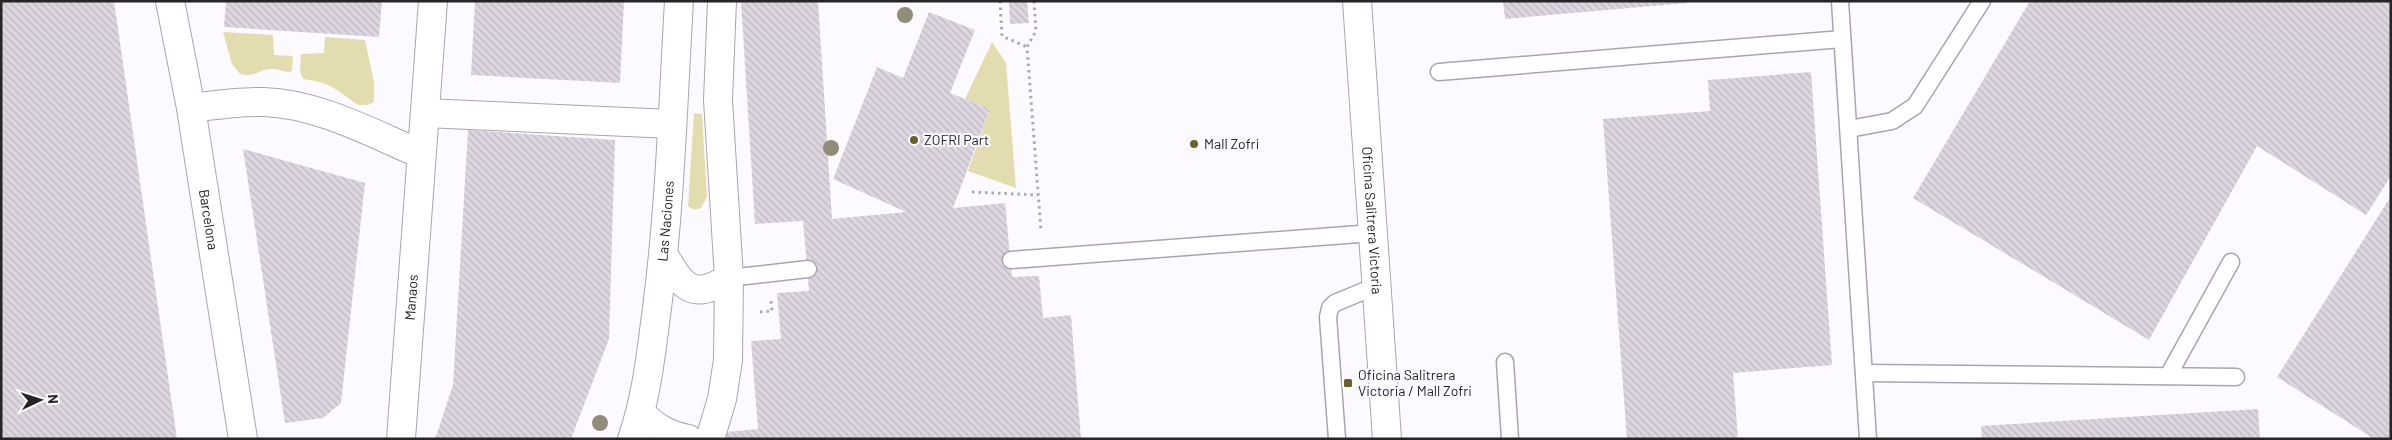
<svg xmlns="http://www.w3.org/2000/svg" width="2392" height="440" font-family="Barlow,sans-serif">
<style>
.green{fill:#e3dcaf}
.building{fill:url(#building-back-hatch)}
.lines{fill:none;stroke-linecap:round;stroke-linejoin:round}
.lane-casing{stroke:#aba4af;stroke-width:19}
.street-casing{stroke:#aba4af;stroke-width:30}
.secondary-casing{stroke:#aba4af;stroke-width:30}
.path{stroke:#adaaaf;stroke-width:3;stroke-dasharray:2.5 4;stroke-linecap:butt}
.lane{stroke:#fff;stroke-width:16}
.street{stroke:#fff;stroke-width:28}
.secondary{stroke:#fff;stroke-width:28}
.tree{fill:#918c78}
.poi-dot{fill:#69612d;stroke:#fdfaff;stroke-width:2}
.labels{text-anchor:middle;stroke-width:4.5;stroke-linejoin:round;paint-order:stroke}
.poi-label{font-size:14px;fill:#272428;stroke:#fdfaff;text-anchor:start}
.street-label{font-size:14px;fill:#272428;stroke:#fdfaff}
</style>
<defs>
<pattern id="building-back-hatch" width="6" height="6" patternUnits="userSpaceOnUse" patternTransform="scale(1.25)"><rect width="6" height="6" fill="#ddd6e1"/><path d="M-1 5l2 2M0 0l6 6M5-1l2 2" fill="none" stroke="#beb8c1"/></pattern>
</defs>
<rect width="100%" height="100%" fill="#fdfaff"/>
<!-- green -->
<g class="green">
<path d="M223,32L273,35L274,55L293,56L292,71C284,74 280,68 272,69C260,69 254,78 240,74L232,64Z"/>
<path d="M325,37L365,40L374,82V102L368,105H358C335,89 332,83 303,79L300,71L301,54L324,53Z"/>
<polygon points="992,42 1006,63 1016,188 968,171 990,109 965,99"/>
<polygon points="694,113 702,114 707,197 701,208 694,210 688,206"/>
</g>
<!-- building -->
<g class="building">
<polygon points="1,1 114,1 177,439 1,439"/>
<polygon points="226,1 382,1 379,37 224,27"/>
<polygon points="475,1 624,1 620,83 471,75"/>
<polygon points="741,1 818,1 832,219 906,212 833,179 877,67 903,78 929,12 975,30 950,93 990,109 953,208 1005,203 1012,277 1039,276 1043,318 1071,315 1081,439 725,439 726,432 758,429 751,341 781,339 777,293 809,291 803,221 755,224"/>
<polygon points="1009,1 1027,1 1029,23 1010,24"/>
<polygon points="1503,1 1686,1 1687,3 1505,19"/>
<polygon points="2030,1 2391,1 2391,176 2366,215 2257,146 2149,340 1913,198"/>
<polygon points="1811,72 1832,365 1733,373 1738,439 1627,439 1603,119 1710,111 1708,80"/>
<polygon points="468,130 615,140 609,339 571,439 435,439 453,385"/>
<polygon points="243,149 365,183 341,403 323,418 285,423"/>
<polygon points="2391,196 2391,439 2374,439 2277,377"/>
<polygon points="2258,409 2260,439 1982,439 1981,426"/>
</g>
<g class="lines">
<defs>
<g id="lane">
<polyline points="1840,1 1868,439"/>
<polyline points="1439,72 1842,39"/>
<polyline points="1849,129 1892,121 1915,106 1982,1"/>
<polyline points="1011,260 1373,233"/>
<polyline points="729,278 808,269"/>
<polyline points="1505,362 1510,439"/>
<polyline points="1864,373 2236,377"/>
<polyline points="2168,376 2231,262"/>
<polyline points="1337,439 1328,317 1330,308 1335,303 1376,286"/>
</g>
<g id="street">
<path id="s1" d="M170,1L191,108L243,439"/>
<path d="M191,108C215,105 240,101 264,102C319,104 371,133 421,154"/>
<polyline points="425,113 672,124"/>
<path d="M664,255C682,288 694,301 729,278"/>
<path d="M641,413C656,428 668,435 688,439"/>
<path id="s2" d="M401,439L433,1"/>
<path id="s3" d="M632,439C647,396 651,353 657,308C670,207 673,104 679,1"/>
<polyline points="710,439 722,399 728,360 729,278 718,100 722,1"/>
</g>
<g id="secondary">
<path id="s4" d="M1357,1L1387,439"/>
</g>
</defs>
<!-- lane casing -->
<use href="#lane" class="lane-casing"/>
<!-- street casing -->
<use href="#street" class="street-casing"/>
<!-- secondary casing -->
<use href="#secondary" class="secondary-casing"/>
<!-- path -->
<g class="path">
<polyline points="1000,1 1002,36 1027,47"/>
<polyline points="1034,1 1036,31 1027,47 1041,231"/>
<polyline points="972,192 1038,195"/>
<polyline points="760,312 772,311 771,299"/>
</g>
<!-- lane -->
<use href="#lane" class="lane"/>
<!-- street -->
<use href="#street" class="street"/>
<!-- secondary -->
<use href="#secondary" class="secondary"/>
</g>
<!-- trees -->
<g class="tree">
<circle cx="905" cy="15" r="8"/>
<circle cx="831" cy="148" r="8"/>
<circle cx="600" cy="423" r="8"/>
</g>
<!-- markers -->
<g class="poi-dot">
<circle cx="914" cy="140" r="5"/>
<circle cx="1194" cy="144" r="5"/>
<rect x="1343" y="378" width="10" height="10" rx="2.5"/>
</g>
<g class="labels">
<!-- poi labels -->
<g class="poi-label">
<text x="924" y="145">ZOFRI Part</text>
<text x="1204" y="149">Mall Zofri</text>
<text x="1358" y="380">Oficina Salitrera<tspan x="1358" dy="16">Victoria / Mall Zofri</tspan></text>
</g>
<!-- street labels -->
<g class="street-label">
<text dy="5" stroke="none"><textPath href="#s1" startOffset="222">Barcelona</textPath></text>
<text dy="5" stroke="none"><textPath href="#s4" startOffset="220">Oficina Salitrera Victoria</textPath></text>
<text dy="5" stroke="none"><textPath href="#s3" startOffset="221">Las Naciones</textPath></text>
<text dy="5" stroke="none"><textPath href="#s2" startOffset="142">Manaos</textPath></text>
</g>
</g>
<!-- border -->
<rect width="2392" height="440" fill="none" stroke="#272428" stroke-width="5"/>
<!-- north arrow -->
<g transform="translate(40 400) rotate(86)" stroke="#fdfaff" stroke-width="4" paint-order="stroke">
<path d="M0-4L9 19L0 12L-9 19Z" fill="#272428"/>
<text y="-8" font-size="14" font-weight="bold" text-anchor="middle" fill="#272428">N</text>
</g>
</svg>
